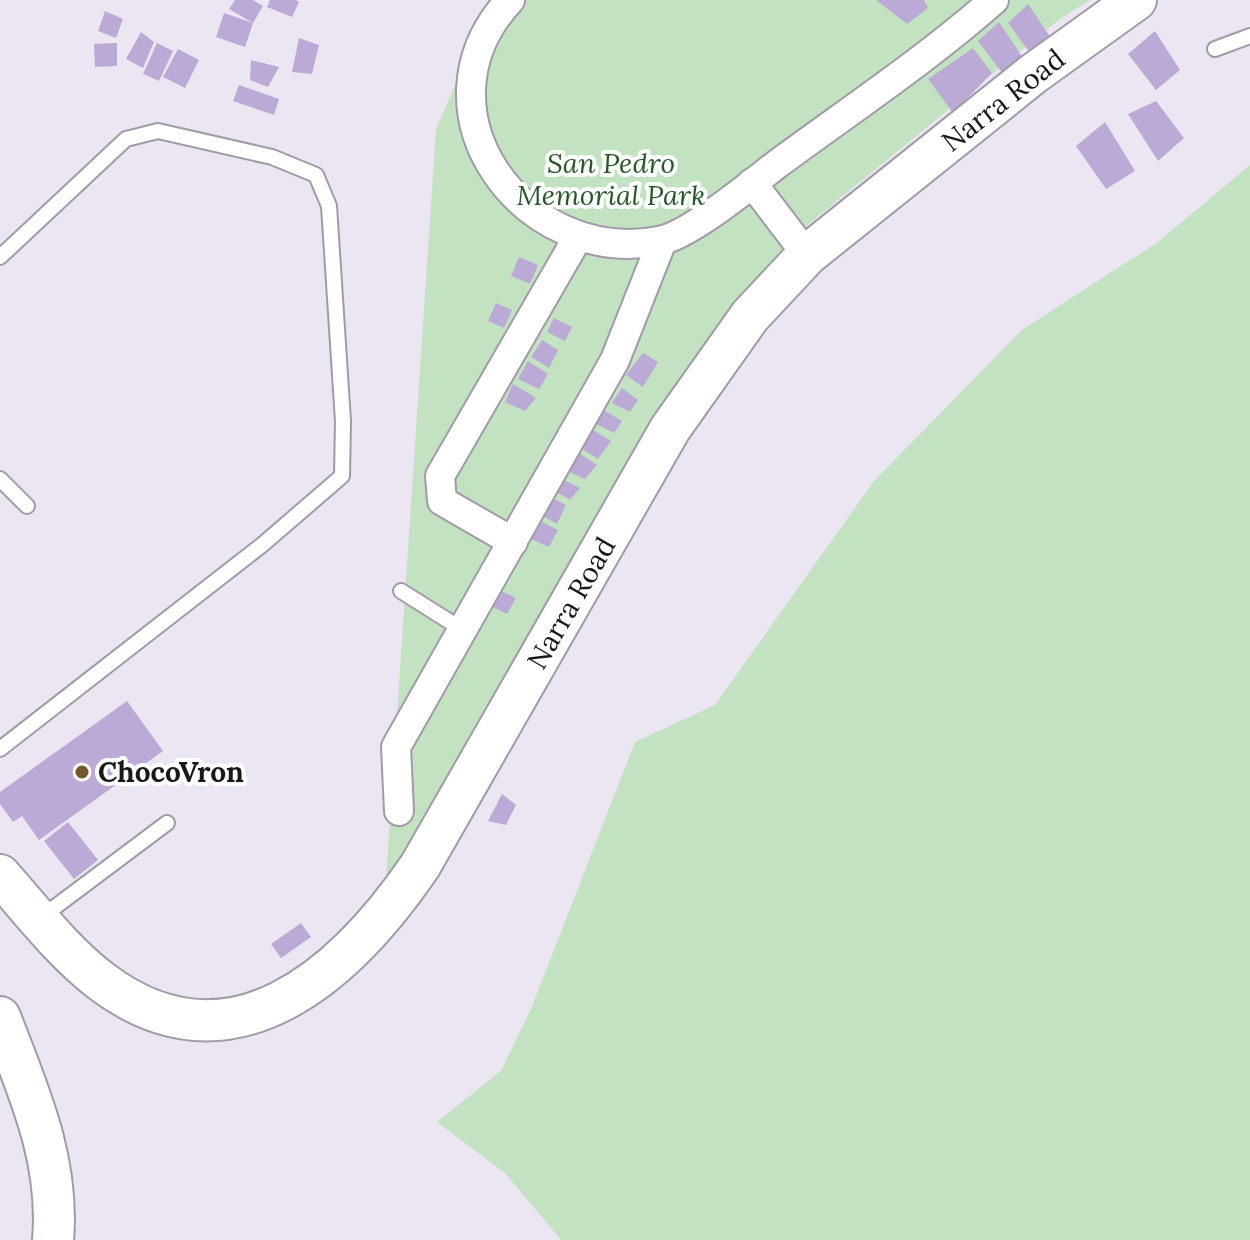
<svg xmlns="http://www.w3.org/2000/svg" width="1250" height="1240" font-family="Lora,serif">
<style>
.green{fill:#c2e2c2}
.building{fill:#bbaad5}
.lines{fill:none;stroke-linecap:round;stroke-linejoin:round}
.lane-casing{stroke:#a09ba6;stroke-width:18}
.street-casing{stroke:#a09ba6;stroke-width:32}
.secondary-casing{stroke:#a09ba6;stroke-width:44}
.lane{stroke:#fff;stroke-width:14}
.street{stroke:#fff;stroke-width:28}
.secondary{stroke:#fff;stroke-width:40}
.poi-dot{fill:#74572b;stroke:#fff;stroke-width:3}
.labels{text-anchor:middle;stroke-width:8;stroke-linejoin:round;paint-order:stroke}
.street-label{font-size:28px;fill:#19171b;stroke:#fff}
.park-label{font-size:28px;font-style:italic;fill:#26582a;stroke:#fff}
.poi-label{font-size:28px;font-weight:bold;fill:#19171b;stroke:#fff;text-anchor:start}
</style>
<rect width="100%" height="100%" fill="#ebe6f1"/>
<!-- green -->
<g class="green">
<polygon points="493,0 1090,0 1061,18 790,239 704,350 385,895 436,129"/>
<polygon points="1250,165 1250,1240 561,1240 505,1173 437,1122 501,1071 531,1009 635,742 715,705 874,481 1022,330 1158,242"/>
</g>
<!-- building -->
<g class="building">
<polygon points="235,0 253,0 263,6 253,23 229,9"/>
<polygon points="270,0 296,0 299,2 292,17 267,7"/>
<polygon points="876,0 924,0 928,8 907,24"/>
<polygon points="1028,4 1053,41 1033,57 1008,23"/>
<polygon points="105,11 123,19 116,38 98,31"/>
<polygon points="224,13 253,23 245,47 216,37"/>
<polygon points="999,22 1023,58 1003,74 978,41"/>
<polygon points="1155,31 1180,70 1156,90 1128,54"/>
<polygon points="141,32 154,42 143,68 126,59"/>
<polygon points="299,38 319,45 312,74 292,72"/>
<polygon points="117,43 117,66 95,67 94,44"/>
<polygon points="157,43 173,51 159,81 143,74"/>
<polygon points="973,48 992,73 953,113 928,79"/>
<polygon points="178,49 199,60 185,88 163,77"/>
<polygon points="251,60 279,67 268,87 250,80"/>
<polygon points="239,85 279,99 274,115 233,101"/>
<polygon points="1156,101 1184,138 1158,161 1128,114"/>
<polygon points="1105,122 1135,171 1106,189 1076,146"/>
<polygon points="519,257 538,265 530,284 511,276"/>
<polygon points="496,303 512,310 504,328 488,321"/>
<polygon points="554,318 572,327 565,341 547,332"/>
<polygon points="542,340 558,350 549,368 531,357"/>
<polygon points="643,353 658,362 643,387 626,375"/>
<polygon points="528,361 548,374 539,389 518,379"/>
<polygon points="513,384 536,398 525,411 505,402"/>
<polygon points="622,388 638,400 630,412 612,403"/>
<polygon points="602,409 622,421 614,433 596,424"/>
<polygon points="593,430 611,441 598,459 582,449"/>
<polygon points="579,453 597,465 585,479 567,471"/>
<polygon points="562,479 580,488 570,500 555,491"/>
<polygon points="548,496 566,505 557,524 539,514"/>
<polygon points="538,520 558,530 549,547 529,538"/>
<polygon points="497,589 516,598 507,614 488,605"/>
<polygon points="127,701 163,751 39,840 22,816 13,822 0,804 0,792"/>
<polygon points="502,794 516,805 506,825 488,821"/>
<polygon points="68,822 98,860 74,879 44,841"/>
<polygon points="301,923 311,937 281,958 271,944"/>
</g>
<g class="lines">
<defs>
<g id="lane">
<polyline points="1215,49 1250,36"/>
<polyline points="0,257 126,139 158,131 272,157 316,175 329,206 343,421 342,476 262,545 0,749"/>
<polyline points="0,479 27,506"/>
<polyline points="401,591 463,630"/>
<polyline points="39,919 167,823"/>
</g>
<g id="street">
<path d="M510,0C408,110 523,267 659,241C690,235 750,185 776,165C849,111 926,60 994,0"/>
<polyline points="752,183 807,255"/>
<polyline points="513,542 442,501 440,476 578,237"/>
<polyline points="399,811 396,747 615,360 662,241"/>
</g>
<g id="secondary">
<path d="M0,875C31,910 63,952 101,981C231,1080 346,974 420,866L670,429L750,316L807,255L1033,74L1136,0"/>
<path d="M0,1017C28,1090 60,1160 53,1240"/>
</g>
</defs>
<!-- lane casing -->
<use href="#lane" class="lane-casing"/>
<!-- street casing -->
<use href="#street" class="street-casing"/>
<!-- secondary casing -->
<use href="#secondary" class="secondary-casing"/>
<!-- lane -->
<use href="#lane" class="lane"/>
<!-- street -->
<use href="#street" class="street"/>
<!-- secondary -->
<use href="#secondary" class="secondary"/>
</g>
<!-- markers -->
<circle class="poi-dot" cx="82" cy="772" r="8"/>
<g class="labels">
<!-- street labels -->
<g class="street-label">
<text transform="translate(1003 100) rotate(-38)" y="10">Narra Road</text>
<text transform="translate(571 603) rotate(-60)" y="10">Narra Road</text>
</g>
<!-- park labels -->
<g class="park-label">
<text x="611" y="173">San Pedro<tspan x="611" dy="32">Memorial Park</tspan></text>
</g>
<!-- poi labels -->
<g class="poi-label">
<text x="98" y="782">ChocoVron</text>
</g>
</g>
</svg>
